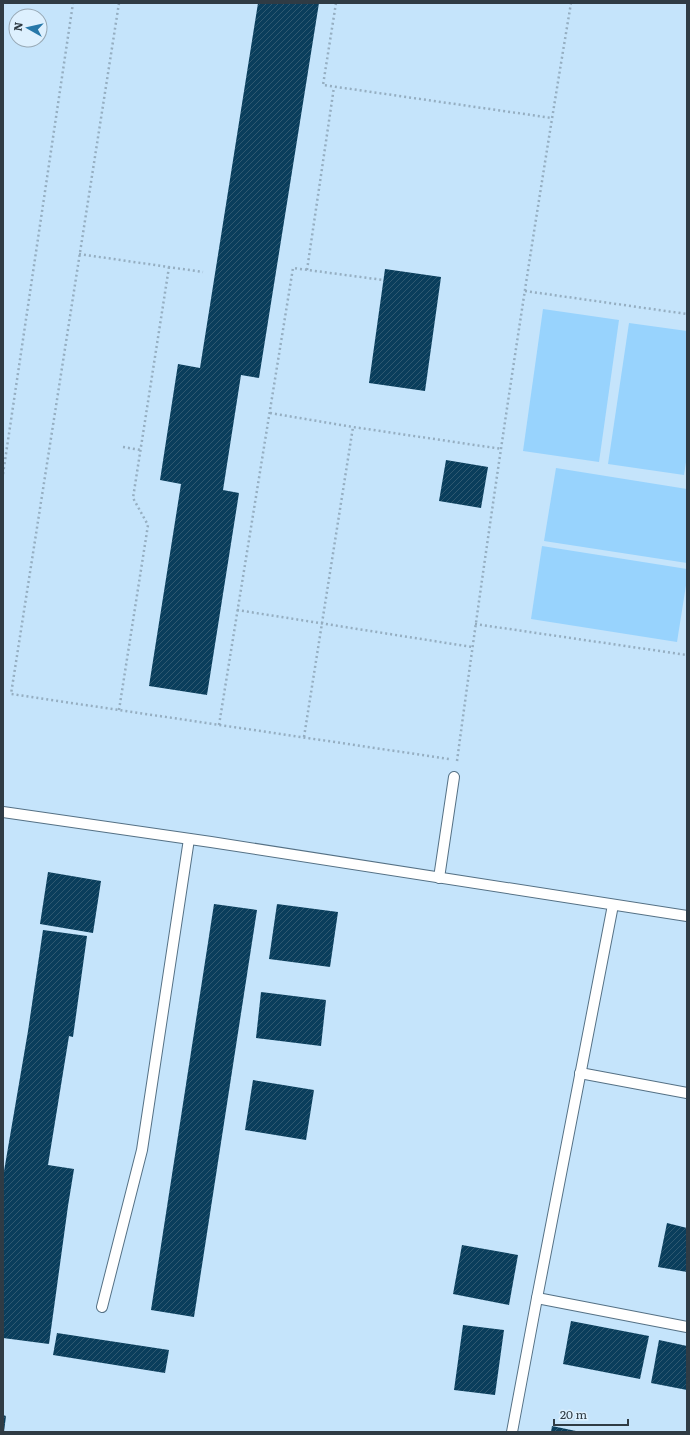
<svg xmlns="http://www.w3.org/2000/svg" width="690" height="1435" font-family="Literata,serif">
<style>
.green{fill:#98d3fd}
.building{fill:url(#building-hatch)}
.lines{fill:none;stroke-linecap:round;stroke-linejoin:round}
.service-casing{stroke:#557185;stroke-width:12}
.path{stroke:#95aec1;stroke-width:2.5;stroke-dasharray:2 3;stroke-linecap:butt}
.service{stroke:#fff;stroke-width:10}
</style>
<defs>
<pattern id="building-hatch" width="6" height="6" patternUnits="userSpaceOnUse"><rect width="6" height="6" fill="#0a3e5c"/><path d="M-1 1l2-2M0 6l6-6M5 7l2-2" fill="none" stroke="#2f5971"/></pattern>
</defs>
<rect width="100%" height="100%" fill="#c5e4fb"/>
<!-- green -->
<g class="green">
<polygon points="543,309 619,320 599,462 523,451"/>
<polygon points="629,323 687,331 687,456 684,475 608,464"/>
<polygon points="556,468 687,489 687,563 544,541"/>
<polygon points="542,546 687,569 687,579 677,642 531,619"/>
</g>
<!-- building -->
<g class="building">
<polygon points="258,3 319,3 259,378 241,375 223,490 239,493 207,695 149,686 181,484 160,480 178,364 200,368"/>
<polygon points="385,269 441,277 425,391 369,383"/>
<polygon points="446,460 488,467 481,508 439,501"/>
<polygon points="48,872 101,881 93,933 40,924"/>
<polygon points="214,904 257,910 194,1317 151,1310"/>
<polygon points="277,904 338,912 330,967 269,959"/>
<polygon points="43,930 87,936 73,1037 69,1036 48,1165 74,1169 68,1206 49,1344 3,1338 3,1177 28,1031"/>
<polygon points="261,992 326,1000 321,1046 256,1038"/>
<polygon points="253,1080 314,1090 306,1140 245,1130"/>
<polygon points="667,1223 687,1228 687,1272 658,1267"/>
<polygon points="462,1245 518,1255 509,1305 453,1294"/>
<polygon points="571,1321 649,1336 640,1379 563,1364"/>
<polygon points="463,1325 504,1330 495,1395 454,1390"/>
<polygon points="57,1333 169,1350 165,1373 53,1355"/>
<polygon points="659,1340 687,1346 687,1390 651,1383"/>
<polygon points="3,1415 6,1416 4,1432 3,1432"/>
<polygon points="552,1426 576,1431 576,1432 551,1432"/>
</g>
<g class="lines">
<defs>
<g id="service">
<polyline points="3,812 211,842 687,916"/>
<polyline points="439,878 454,777"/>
<polyline points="580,1073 687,1093"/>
<polyline points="537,1298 687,1327"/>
<polyline points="102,1307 142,1150 189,839"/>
<polyline points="512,1432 537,1298 613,905"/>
</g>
</defs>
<!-- service casing -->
<use href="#service" class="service-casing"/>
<!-- path -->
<g class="path">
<polyline points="119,3 11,694 449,759"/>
<polyline points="336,3 323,85 552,118"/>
<polyline points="79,254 203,272"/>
<polyline points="307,270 334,87"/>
<polyline points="525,291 687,314"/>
<polyline points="270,413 353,427 502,449"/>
<polyline points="123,447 141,450"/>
<polyline points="3,474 73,3"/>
<polyline points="237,610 472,647"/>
<polyline points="475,624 687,655"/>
<polyline points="119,710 148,525 133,498 169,267"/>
<polyline points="219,725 293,268 383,280"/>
<polyline points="304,737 353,427"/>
<path d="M457,761C491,508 529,255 571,3"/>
</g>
<!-- service -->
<use href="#service" class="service"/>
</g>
<!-- border -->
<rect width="690" height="1435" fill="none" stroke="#2f3b44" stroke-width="8"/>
<!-- north arrow -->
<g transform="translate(28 28) rotate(278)"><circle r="19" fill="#ddf0fe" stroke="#97a8b4"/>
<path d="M0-3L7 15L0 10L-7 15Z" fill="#2778a9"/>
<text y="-6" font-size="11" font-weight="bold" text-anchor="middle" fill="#2f3b44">N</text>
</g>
<!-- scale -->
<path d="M554 1419v6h74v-6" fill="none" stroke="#2f3b44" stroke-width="2"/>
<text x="560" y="1419" font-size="12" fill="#2f3b44" stroke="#ddf0fe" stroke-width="3" paint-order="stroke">20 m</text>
</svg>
